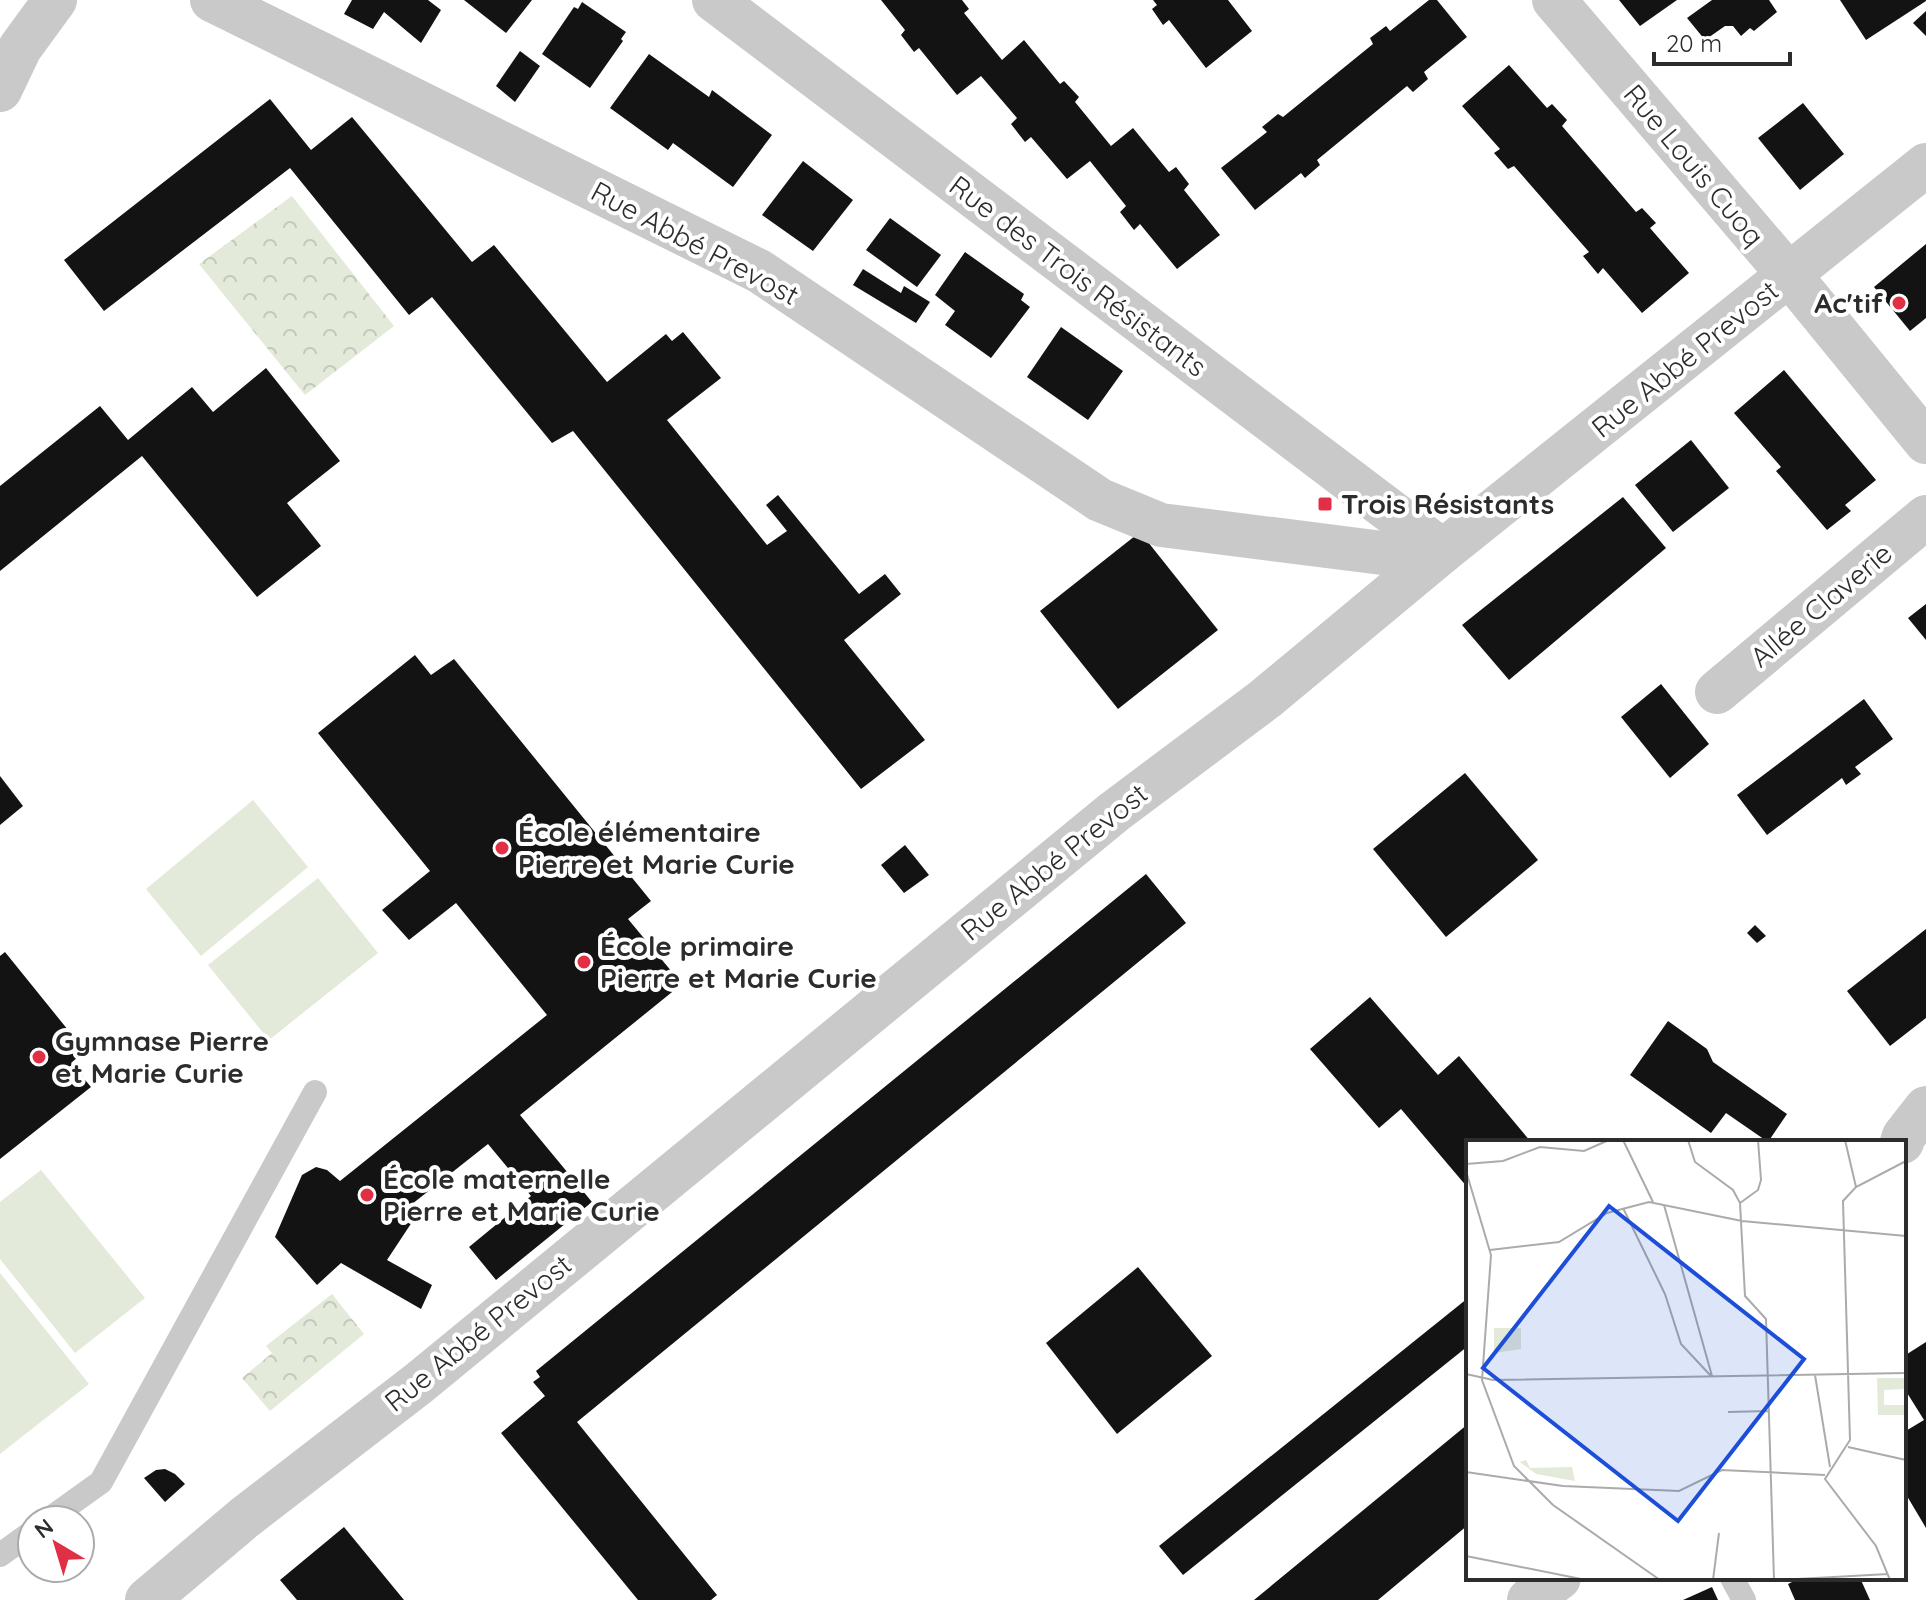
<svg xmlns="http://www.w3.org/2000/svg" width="1926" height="1600" font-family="Quicksand,sans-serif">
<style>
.grass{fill:#e3ead9}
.park{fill:url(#park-crowns)}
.building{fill:#131313}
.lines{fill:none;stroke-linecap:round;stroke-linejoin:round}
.service{stroke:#c9c9c9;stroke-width:24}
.minor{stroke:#c9c9c9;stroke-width:44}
.tertiary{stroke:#c9c9c9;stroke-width:44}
.poi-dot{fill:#e13046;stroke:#fff;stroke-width:3}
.labels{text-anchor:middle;stroke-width:8;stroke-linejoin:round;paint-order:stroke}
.street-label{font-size:28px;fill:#2c2c2c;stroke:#fff}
.poi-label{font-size:28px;font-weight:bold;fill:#2c2c2c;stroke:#fff;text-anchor:start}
.inset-road{fill:none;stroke:#ababab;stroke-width:2}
.view{fill:#1d4ed8;fill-opacity:0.15;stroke:#1d4ed8;stroke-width:4}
.inset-edge{fill:none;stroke:#2c2c2c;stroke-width:4}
</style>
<defs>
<pattern id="park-crowns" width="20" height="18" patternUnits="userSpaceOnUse" patternTransform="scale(2)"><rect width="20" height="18" fill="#e3ead9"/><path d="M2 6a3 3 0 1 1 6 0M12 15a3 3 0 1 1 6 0" fill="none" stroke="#c3c9ba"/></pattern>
</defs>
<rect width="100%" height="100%" fill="#fff"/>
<!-- grass -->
<g class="grass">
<polygon points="253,800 308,867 201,956 146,889"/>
<polygon points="318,878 378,953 269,1040 208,965"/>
<polygon points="41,1170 145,1298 75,1353 0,1259 0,1202"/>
<polygon points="0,1273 89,1384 0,1454"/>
</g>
<!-- park -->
<g class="park">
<polygon points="292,196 394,326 305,395 199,264"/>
<polygon points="332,1294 364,1334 270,1411 242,1378 272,1353 266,1346"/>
</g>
<!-- building -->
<g class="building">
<polygon points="352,0 428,0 441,10 421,43 384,12 373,29 344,14"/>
<polygon points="464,0 532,0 506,33"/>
<polygon points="881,0 962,0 969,9 964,13 1002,60 1024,40 1060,84 1064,81 1079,97 1075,102 1111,146 1133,128 1169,172 1176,167 1189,184 1184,190 1220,235 1177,269 1140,224 1134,230 1120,212 1126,206 1090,161 1067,179 1031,137 1025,142 1011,124 1017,118 981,76 957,95 919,48 914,52 901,35 905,30"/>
<polygon points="1153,0 1228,0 1252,31 1206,68 1169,20 1163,25 1152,9 1157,5"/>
<polygon points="1429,0 1437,0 1467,37 1424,72 1428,79 1413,92 1407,86 1317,160 1320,165 1305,178 1301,173 1255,210 1221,168 1267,132 1262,127 1278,114 1283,117 1373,44 1370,38 1386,26 1390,31"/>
<polygon points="1619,0 1677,0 1640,26"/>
<polygon points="1712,0 1769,0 1777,12 1754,31 1750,28 1741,36 1733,26 1725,26 1705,40 1687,18"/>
<polygon points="1840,0 1926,0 1926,1 1866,40"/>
<polygon points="582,2 626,32 621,39 623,41 590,88 542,54 574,7 578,9"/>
<polygon points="1926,11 1926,36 1913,23"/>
<polygon points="520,51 540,66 515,102 496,86"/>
<polygon points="649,54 709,97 712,90 772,135 733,187 673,143 668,150 610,108"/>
<polygon points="1509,65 1547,108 1552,104 1567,120 1562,126 1636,212 1642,208 1656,223 1650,228 1689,273 1642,313 1603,268 1598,274 1583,256 1589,252 1514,166 1508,169 1494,153 1500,149 1462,106"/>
<polygon points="270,99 311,150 352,117 472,262 494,245 607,382 666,334 672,341 683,332 721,378 667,420 767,545 787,531 766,505 778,495 859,594 885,574 901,594 844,640 925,740 861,789 573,431 552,443 432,297 409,315 290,168 104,311 64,260"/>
<polygon points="1803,103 1844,154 1800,190 1758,138"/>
<polygon points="803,161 853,200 813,251 762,215"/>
<polygon points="890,218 941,255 917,287 866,250"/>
<polygon points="1926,244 1926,318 1910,331 1874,287"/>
<polygon points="965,252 1024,294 1021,300 1030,307 991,358 945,325 955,311 935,295"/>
<polygon points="863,269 901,293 904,286 930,302 916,323 853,285"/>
<polygon points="1061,327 1123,371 1088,420 1027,377"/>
<polygon points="266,368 340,461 287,503 321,546 257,597 142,456 0,571 0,486 100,406 128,440 192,387 213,412"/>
<polygon points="1784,370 1876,480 1845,505 1851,511 1827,530 1776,471 1781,467 1734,413"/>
<polygon points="1691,440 1729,488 1673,532 1635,485"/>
<polygon points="1623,497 1666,548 1509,680 1462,625"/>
<polygon points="1140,532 1218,630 1118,709 1040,611"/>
<polygon points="1926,604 1926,640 1908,618"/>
<polygon points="415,655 431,675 454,659 651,901 628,919 682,984 520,1115 592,1202 496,1280 469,1247 531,1196 488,1144 407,1208 416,1216 387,1260 432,1285 421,1309 341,1263 317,1285 275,1237 302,1175 316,1167 327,1170 340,1181 547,1015 456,903 409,940 382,910 430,871 318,733"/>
<polygon points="1661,684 1709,744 1670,778 1621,717"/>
<polygon points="1864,699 1893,739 1855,767 1861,774 1846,785 1842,778 1767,835 1737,795"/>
<polygon points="1465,773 1538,860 1446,937 1373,849"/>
<polygon points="0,776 23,806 0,825"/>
<polygon points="905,845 929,875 904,893 881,865"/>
<polygon points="1146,874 1186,923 577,1422 717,1595 711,1600 638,1600 501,1433 545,1396 533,1382 540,1377 536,1371"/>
<polygon points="1755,925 1766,936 1757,943 1747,933"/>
<polygon points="1926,929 1926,1018 1890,1046 1847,991"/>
<polygon points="5,952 85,1051 71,1063 91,1087 0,1159 0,956"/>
<polygon points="1370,997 1438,1075 1459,1056 1531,1142 1468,1142 1468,1188 1401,1109 1379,1128 1310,1049"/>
<polygon points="1668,1021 1707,1049 1713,1062 1787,1114 1768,1142 1726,1113 1711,1133 1630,1075"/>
<polygon points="1138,1267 1212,1356 1117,1434 1046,1343"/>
<polygon points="1468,1298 1468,1346 1183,1575 1159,1546"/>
<polygon points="1926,1342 1926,1528 1904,1491 1904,1432 1924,1420 1904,1388 1904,1356"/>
<polygon points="1468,1424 1468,1525 1378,1600 1254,1600"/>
<polygon points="165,1469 175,1474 185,1484 165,1502 144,1478 156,1470"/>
<polygon points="344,1527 404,1600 297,1600 280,1580"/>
<polygon points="1800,1578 1860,1578 1870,1600 1795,1600 1788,1584"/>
<polygon points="1712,1587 1718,1600 1683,1600"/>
</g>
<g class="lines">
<!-- service -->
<g class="service">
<polyline points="48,1520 101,1482 315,1092"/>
<polyline points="0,1555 32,1532"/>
<polyline points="1732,1578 1744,1600"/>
</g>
<!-- minor -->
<g class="minor">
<polyline points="212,0 759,271 1100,500 1161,525 1398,555 1443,551"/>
<polyline points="714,0 1443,551"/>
<polyline points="1554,0 1806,295 1926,442"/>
<polyline points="0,90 20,48 55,0"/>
<polyline points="1717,692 1926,517"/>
<polyline points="1902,1142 1904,1136 1926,1108"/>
<polyline points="1529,1600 1559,1578"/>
</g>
<!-- tertiary -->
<polyline class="tertiary" points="147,1600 244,1518 419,1383 1114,812 1265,699 1443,551 1926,165"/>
</g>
<!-- markers -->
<g class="poi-dot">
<circle cx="1899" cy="303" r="8"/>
<rect x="1317" y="496" width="16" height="16" rx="4"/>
<circle cx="502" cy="848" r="8"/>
<circle cx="584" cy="962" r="8"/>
<circle cx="39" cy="1057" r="8"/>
<circle cx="367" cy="1195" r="8"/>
</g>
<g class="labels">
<!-- street labels -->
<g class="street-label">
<text transform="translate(1694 165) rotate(50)" y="10">Rue Louis Cuoq</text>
<text transform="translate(695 243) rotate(28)" y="10">Rue Abbé Prevost</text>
<text transform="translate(1078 276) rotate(37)" y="10">Rue des Trois Résistants</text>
<text transform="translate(1685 359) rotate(-39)" y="10">Rue Abbé Prevost</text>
<text transform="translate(1821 605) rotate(-40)" y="10">Allée Claverie</text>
<text transform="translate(1054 862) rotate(-39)" y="10">Rue Abbé Prevost</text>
<text transform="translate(478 1333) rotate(-39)" y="10">Rue Abbé Prevost</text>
</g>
<!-- poi labels -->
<g class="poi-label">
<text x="1883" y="313" text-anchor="end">Ac'tif</text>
<text x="1341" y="514">Trois Résistants</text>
<text x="518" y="842">École élémentaire<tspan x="518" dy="32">Pierre et Marie Curie</tspan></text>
<text x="600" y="956">École primaire<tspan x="600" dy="32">Pierre et Marie Curie</tspan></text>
<text x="55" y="1051">Gymnase Pierre<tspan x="55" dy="32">et Marie Curie</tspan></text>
<text x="383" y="1189">École maternelle<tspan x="383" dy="32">Pierre et Marie Curie</tspan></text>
</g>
</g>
<!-- overview -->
<g transform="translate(1466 1140)">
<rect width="440" height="440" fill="#fff"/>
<path d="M28,188H55V209L28,213ZM411,238H439V249L418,250V265H440V275H412ZM60,320L64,328L106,327L109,341L70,334L54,322Z" fill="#e3ead9"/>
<path class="inset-road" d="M157,0L187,62M222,0L229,22L267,50L274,63L279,156L300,179L308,440M379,0L390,47M0,24L37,21L74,7L118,11L143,0M0,31L25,115L16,240L48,326L87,365L194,440M274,63L292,50L295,40L292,0M198,65L246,236M157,68L199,154L215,204L245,236M24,110L93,102L141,73L183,62L276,81L440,96M0,234L27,240L440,233M349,235L364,327M262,272L303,271M382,307L440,320M0,332L97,346L213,351L256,330L359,335M0,416L120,440M247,440L253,393M313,440L422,434M424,440L410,406L359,339L384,300L377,61L390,47L440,21"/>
<path class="view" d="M143,66L338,219L212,381L17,228Z"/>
<rect width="440" height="440" class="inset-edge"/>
</g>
<!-- north arrow -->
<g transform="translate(56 1544) rotate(322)"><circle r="38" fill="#ffffff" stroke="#ababab" stroke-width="2"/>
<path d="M0-6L14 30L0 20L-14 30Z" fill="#e13046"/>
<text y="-12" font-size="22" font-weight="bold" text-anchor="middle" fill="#2c2c2c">N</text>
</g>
<!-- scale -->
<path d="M1654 52v12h136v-12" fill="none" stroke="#2c2c2c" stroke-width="4"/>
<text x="1666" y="52" font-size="24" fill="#2c2c2c" stroke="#ffffff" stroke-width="6" paint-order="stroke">20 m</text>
</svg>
